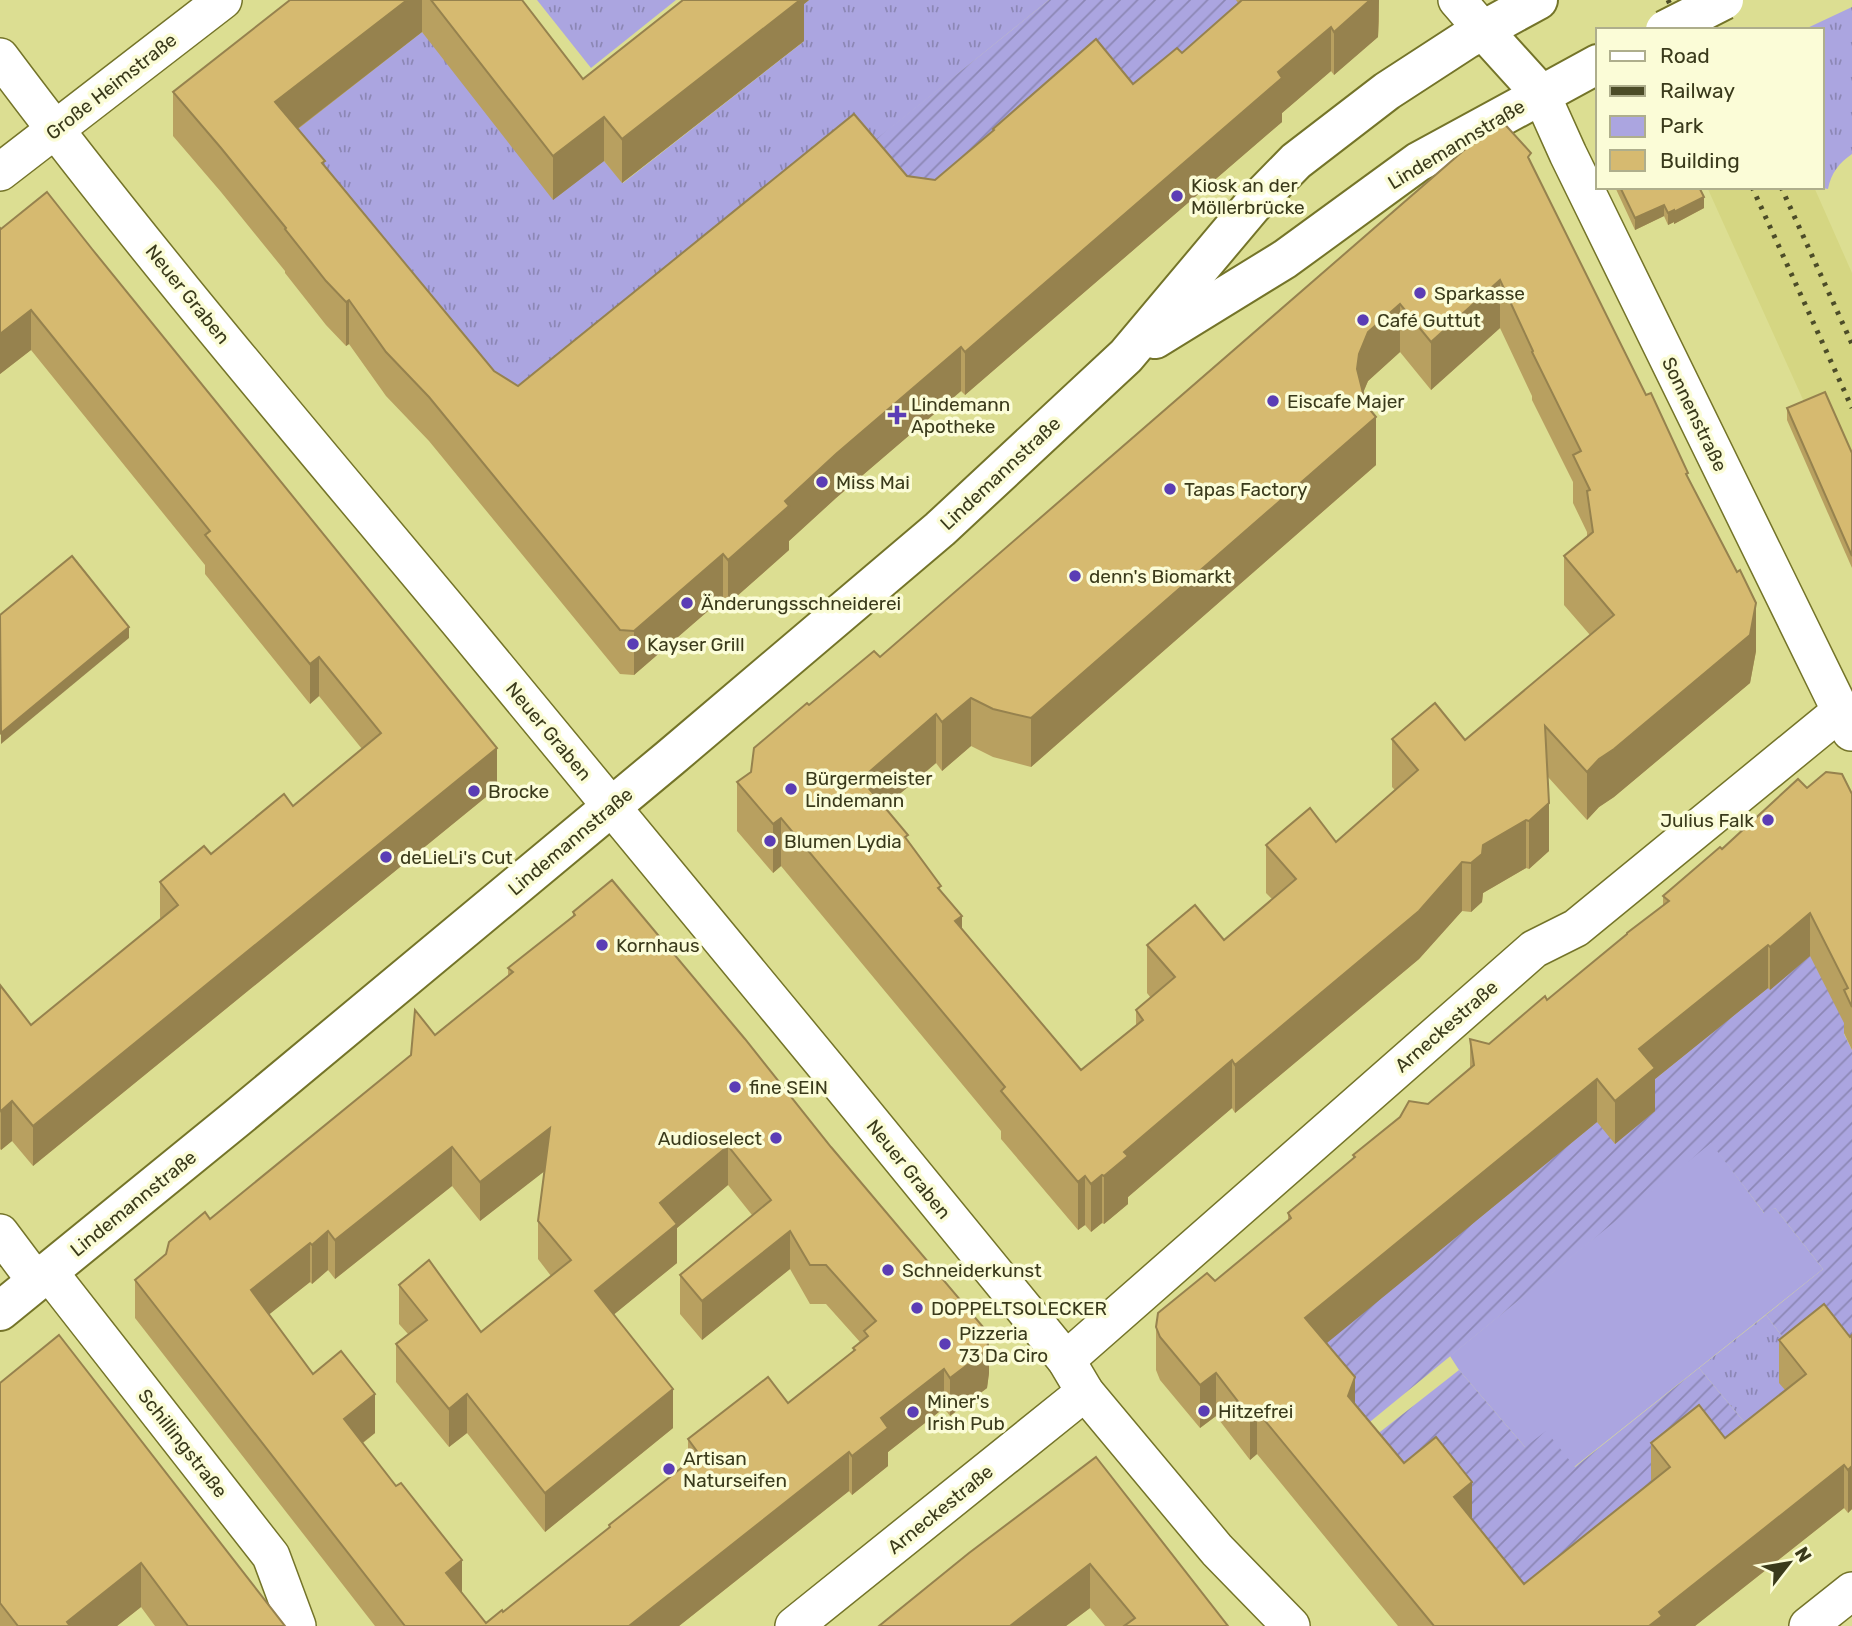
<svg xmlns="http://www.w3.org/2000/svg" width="1852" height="1626" font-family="Rubik,sans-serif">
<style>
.built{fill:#d5d682}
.grass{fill:url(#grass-tufts)}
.park{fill:#aba5e0}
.garden{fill:url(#garden-furrows)}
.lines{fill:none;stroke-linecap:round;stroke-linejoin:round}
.street-casing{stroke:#747429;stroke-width:40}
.secondary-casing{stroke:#747429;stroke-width:42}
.street{stroke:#fff;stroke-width:37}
.secondary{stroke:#fff;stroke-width:38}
.rail{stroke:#4c4c28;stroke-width:5;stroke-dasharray:3.5 7;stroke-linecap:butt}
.secondary-bridge-casing{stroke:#747429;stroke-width:42;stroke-linecap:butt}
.secondary-bridge{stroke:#fff;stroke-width:38}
.wall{fill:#b8a060;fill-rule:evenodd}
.shaded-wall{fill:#96824e}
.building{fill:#d6ba70;stroke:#96824e;stroke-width:2;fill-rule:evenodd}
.poi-dot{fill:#5b3db5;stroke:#fbfcd7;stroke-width:2.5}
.labels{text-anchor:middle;stroke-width:7;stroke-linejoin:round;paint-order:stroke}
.street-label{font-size:19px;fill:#3a3a1b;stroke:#fbfcd7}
.poi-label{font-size:19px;fill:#3a3a1b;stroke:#fbfcd7;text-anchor:start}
</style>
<defs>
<pattern id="grass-tufts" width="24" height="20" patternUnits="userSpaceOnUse" patternTransform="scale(1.75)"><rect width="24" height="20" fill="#aba5e0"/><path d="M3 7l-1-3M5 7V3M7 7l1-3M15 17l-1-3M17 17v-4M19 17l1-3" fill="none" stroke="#8c87b5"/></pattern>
<pattern id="garden-furrows" width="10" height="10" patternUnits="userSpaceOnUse" patternTransform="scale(1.75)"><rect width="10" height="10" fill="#aba5e0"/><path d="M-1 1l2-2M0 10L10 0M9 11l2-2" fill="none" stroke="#8c87b5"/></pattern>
</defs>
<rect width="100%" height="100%" fill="#dcde92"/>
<!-- built -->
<polygon class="built" points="1707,187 1814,187 1852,273 1852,508"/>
<!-- grass -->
<g class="grass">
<polygon points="537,0 676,0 591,68"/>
<polygon points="809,0 1049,0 511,436 275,146 422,32 604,161 623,183 803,42 785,18"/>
<path d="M1852,7V154C1839,163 1831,173 1828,189L1818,187H1822V30H1803Z"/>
<polygon points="1766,1315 1803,1364 1806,1417 1766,1448 1699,1368"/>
</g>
<!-- park -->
<polygon class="park" points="1711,1142 1764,1213 1775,1208 1823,1269 1574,1467 1525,1447 1459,1370 1450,1356"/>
<!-- garden -->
<g class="garden">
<polygon points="1049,0 1282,0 1013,233 854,157"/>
<polygon points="1786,910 1852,1029 1844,1034 1852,1050 1852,1378 1803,1364 1766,1315 1823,1269 1775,1208 1765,1214 1711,1143 1349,1439 1277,1337 1635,1087"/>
<polygon points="1699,1368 1766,1448 1564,1626 1357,1450 1459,1370 1525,1447 1546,1431 1575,1467"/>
</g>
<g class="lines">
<defs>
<g id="street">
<polyline points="1457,0 1483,30"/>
<path d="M0,57C145,251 304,436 459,622C662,867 865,1113 1066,1360L1085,1392L1217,1550L1291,1626"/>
<polyline points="1541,94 1568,154 1851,732"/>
<polyline points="0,172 223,0"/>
<polyline points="0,1233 36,1281"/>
<polyline points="48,1271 271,1556 297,1626"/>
<polyline points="1066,1360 1534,949 1576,928 1841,711"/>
<polyline points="794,1626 1085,1392"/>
<polyline points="1808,1626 1852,1591"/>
</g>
<g id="secondary">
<polyline points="1483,30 1541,94"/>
<polyline points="1155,339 1285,259 1418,162 1598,64"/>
<polyline points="0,1311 237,1118 670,758 940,529 1126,356 1252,206 1296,161 1387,91 1467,39 1538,0"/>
</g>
</defs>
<!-- street casing -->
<use href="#street" class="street-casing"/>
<!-- secondary casing -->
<use href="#secondary" class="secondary-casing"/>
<!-- street -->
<use href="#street" class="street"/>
<!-- secondary -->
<use href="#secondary" class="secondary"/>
<!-- rail -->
<g class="rail">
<polyline points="1668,0 1682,30"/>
<polyline points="1697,0 1710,30"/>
<polyline points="1752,187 1852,408"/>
<polyline points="1781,187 1852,344"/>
</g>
<defs>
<polyline id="secondary-bridge" points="1665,30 1724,0"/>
</defs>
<!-- secondary-bridge casing -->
<use href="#secondary-bridge" class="secondary-bridge-casing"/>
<!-- secondary-bridge -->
<use href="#secondary-bridge" class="secondary-bridge"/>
</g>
<!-- wall -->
<g class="wall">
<polygon points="290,0 522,0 583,79 683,0 809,0 804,4 804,41 622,183 604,161 553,200 422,32 298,129 325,167 494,371 518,386 907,176 935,180 993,131 993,129 1133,84 1182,53 1238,3 1236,0 1379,0 1379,21 1378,37 1334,75 1331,71 1282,113 1282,122 965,395 961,391 836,498 789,541 789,550 728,604 723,598 634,675 620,674 429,441 386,396 349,344 346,346 326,325 285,273 285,271 221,192 173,136 173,92"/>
<polygon points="1598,135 1598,151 1597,148 1597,136"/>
<path d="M1531,163L1646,395L1688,477L1756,651L1750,683L1614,797L1599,807L1587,820L1548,777L1549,851L1529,869L1526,868L1483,893L1482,902L1471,912L1462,911L1419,959L1235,1113L1232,1108L1128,1197V1204L1104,1224L1102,1223L1091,1232L1085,1225L1078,1230L1001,1139V1131L781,866L773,873L737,831V782L751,772L809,705L880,657ZM1500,328L1532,396V400L1573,482V503L1587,532V537L1564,556V605L1590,635L1465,740L1392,739V787L1395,790L1336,842L1266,845V893L1272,899L1224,940L1147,945V993L1151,998L1136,1010V1025L1081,1070L962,929L941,891L884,807L936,763L942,771L971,746L993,757L1031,767L1376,465L1363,393L1368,381L1400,352L1431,390Z"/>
<polygon points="1615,187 1699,187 1704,208 1674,224 1674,222 1668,225 1664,216 1635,230"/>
<polygon points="0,228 497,788 33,1166 12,1141 1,1150 0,1149 0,985 31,1025 160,919 160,882 211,854 293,806 362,749 319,696 310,704 205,574 205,565 31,350 0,374"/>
<polygon points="1787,408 1852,453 1852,568 1787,420"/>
<polygon points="1807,788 1852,794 1852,1050 1844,1033 1844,1023 1810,956 1770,990 1768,988 1655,1079 1655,1111 1615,1144 1597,1122 1326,1343 1355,1405 1404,1463 1472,1519 1524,1584 1651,1482 1651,1443 1725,1438 1785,1390 1779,1383 1779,1340 1850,1337 1852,1335 1852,1509 1848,1513 1844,1508 1695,1626 1398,1626 1257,1454 1250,1460 1216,1416 1200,1428 1160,1380 1156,1370 1156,1327 1215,1281 1288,1220 1288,1213 1353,1159 1353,1155 1428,1104 1470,1068 1470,1039 1489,1044 1547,1000 1663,905 1663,896 1722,849"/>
<path d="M573,912L989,1373L987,1388L950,1416L944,1408L888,1452V1466L852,1495L849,1491L679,1626H375L135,1318V1280L508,976V968L573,917ZM544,1171L538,1221V1259L551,1276L481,1332L399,1285V1324L408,1334L396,1344V1382L449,1447L467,1433L545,1532L673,1428L614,1314L677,1263V1228L728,1185L752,1215L680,1275V1314L702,1340L790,1269L810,1304H826L860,1342L853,1348V1352L788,1403L688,1439V1462L609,1525V1528L503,1612L486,1623L462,1594L363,1443L375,1433L313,1374L269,1314L310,1282L312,1284L328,1270L335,1279L452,1186L480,1221Z"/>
<polygon points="0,1383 285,1626 155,1626 141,1607 117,1626 0,1626"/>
<polygon points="1096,1457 1228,1626 1105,1626 1090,1608 1066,1626"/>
</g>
<!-- shaded-wall -->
<g class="shaded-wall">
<polygon points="407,0 422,0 422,32 275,146 275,102"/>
<polygon points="785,0 809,0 804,4 804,41 622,183 622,139"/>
<polygon points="1370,0 1379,0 1378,37 1334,75 1334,32"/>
<polygon points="1331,27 1331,71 1282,113 1282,122 965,395 965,352 1278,72"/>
<polygon points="604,117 604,161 553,200 553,156"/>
<polygon points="1704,197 1704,208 1674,224 1674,212"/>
<polygon points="1664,205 1664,216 1635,230 1635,218"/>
<polygon points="1674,210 1674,222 1668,225 1668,213"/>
<polygon points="1500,280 1500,328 1431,390 1431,342"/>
<polygon points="349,300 349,344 346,346 346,302"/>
<polygon points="1400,304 1400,352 1368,381 1359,402 1357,369 1359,354 1368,332"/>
<polygon points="31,310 31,350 0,374 0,334"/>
<polygon points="961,347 961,391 836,498 789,541 789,550 728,604 728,560 785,501 836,454"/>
<polygon points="1376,417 1376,465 1031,767 1031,718"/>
<polygon points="723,554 723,598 634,675 634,631"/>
<polygon points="1756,603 1756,651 1750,683 1614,797 1599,807 1587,820 1587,772"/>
<polygon points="129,627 129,638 1,744 1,733"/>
<polygon points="319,657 319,696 310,704 310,664"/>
<polygon points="971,698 971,746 942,771 942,722"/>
<polygon points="936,714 936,763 861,827 861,779"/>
<polygon points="497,748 497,788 33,1166 33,1126"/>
<polygon points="1549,803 1549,851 1529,869 1529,821"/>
<polygon points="781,818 781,866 773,873 773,824"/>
<polygon points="1526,820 1526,868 1483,893 1482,902 1471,912 1471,863 1483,845"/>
<polygon points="1462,862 1462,911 1419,959 1235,1113 1235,1065"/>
<polygon points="1810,913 1810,956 1770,990 1770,947"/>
<polygon points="962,916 962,964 955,921"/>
<polygon points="1768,945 1768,988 1655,1079 1655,1111 1615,1144 1615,1101 1639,1049"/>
<polygon points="1232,1060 1232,1108 1128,1197 1128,1204 1104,1224 1104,1176 1124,1152"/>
<polygon points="1597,1079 1597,1122 1305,1361 1305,1318"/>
<polygon points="12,1101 12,1141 1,1150 1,1111"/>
<polygon points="550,1128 550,1167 480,1221 480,1182"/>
<polygon points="728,1146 728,1185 677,1228 677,1263 595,1330 595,1291 660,1203"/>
<polygon points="452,1147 452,1186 335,1279 335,1240"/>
<polygon points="1102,1175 1102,1223 1091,1232 1091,1184"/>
<polygon points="1085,1176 1085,1225 1078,1230 1078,1182"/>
<polygon points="328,1231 328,1270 312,1284 312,1245"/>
<polygon points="790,1231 790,1269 702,1340 702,1301"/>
<polygon points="310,1243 310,1282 251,1329 251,1290"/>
<polygon points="989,1334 989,1373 987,1388 950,1416 950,1378"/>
<polygon points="944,1369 944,1408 888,1452 888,1466 852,1495 852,1456 881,1418"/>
<polygon points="1216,1373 1216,1416 1200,1428 1200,1385"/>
<polygon points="1355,1377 1355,1420 1348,1396"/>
<polygon points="673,1389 673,1428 545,1532 545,1493"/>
<polygon points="375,1394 375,1433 344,1457 344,1419"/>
<polygon points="467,1394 467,1433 449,1447 449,1409"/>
<polygon points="1257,1411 1257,1454 1250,1460 1250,1417"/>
<polygon points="849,1452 849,1491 679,1626 629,1626"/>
<polygon points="1844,1465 1844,1508 1695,1626 1649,1626 1659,1612"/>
<polygon points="1852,1466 1852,1509 1848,1513 1848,1470"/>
<polygon points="1472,1482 1472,1525 1454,1497"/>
<polygon points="462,1560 462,1599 446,1573"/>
<polygon points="141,1563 141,1607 117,1626 67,1626 67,1622"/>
<polygon points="1090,1564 1090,1608 1066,1626 1010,1626"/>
</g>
<!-- building -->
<g class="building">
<polygon points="290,0 407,0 275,102 325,161 322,163 494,371 518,386 854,114 907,176 935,180 994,130 993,129 1096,39 1133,84 1177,48 1182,53 1242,0 1370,0 1334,32 1331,27 1278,72 1282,78 965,352 961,347 836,454 785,501 789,506 728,560 723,554 634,631 620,630 429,397 386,352 349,300 346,302 326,281 285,229 286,228 221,148 173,92"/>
<polygon points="431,0 522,0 583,79 683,0 800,0 622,139 604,117 553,156"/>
<path d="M1500,119L1531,153L1528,157L1646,395L1651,393L1688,473L1686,474L1737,572L1740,570L1756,603L1750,635L1614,749L1599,759L1587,772L1545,726L1549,803L1529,821L1526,820L1483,845L1482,854L1471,863L1462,862L1419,911L1235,1065L1232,1060L1124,1152L1128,1156L1104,1176L1102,1175L1091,1184L1085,1176L1078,1182L1001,1091L1005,1087L781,818L773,824L737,782L751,772L754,748L807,703L809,705L874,651L880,657ZM1500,280L1533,351L1532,352L1581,451L1573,455L1590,490L1587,491L1593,532L1564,556L1614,615L1465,740L1435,703L1392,739L1418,770L1336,842L1310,808L1266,845L1296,879L1224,940L1195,905L1147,945L1175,977L1136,1010L1143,1020L1081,1070L955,921L962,916L938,888L941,886L905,837L908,835L861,779L936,714L942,722L971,698L993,709L1031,718L1376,417L1366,405L1357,369L1359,354L1368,332L1400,304L1431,342Z"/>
<polygon points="1620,187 1699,187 1704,197 1674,212 1674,210 1668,213 1664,205 1635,218"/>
<polygon points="47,192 92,249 497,748 33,1126 12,1101 1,1111 0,1109 0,985 31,1025 178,905 160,882 204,846 211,854 284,794 293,806 381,733 319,657 310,664 205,535 210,531 31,310 0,334 0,228 1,229"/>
<polygon points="1825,392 1852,453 1852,556 1787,408"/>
<polygon points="72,556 129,627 1,733 0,615"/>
<polygon points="1826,772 1842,774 1852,794 1852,1007 1844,990 1848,988 1810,913 1770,947 1768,945 1639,1049 1655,1068 1615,1101 1597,1079 1305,1318 1355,1377 1348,1396 1404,1463 1436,1437 1472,1482 1454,1497 1524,1584 1670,1467 1651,1443 1699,1405 1725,1438 1806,1374 1779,1340 1824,1304 1850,1337 1852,1335 1852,1466 1848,1470 1844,1465 1659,1612 1662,1616 1649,1626 1434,1626 1257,1411 1250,1417 1216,1373 1200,1385 1160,1337 1156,1327 1158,1313 1207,1273 1215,1281 1291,1218 1288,1213 1355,1157 1353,1155 1400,1117 1409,1101 1428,1104 1474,1065 1470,1039 1489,1044 1545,996 1547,1000 1627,934 1627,933 1669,901 1663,896 1720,847 1722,849 1798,779 1807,788"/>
<path d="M612,880L745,1039L831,1147L989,1334L987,1350L950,1378L944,1369L881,1418L888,1428L852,1456L849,1452L629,1626H405L135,1280L166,1254L169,1242L205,1212L210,1219L411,1055L415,1010L435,1035L513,972L508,968L575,915L573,912ZM550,1128L538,1221L571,1260L481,1332L429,1260L399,1285L427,1320L396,1344L449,1409L467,1394L545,1493L673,1389L595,1291L677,1224L660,1203L728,1146L771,1200L680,1275L702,1301L790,1231L810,1265H826L876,1321L864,1331L868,1336L853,1348L855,1350L788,1403L768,1377L688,1439L699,1454L609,1525L610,1527L503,1612L502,1610L486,1623L446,1573L462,1560L401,1483L396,1486L344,1419L375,1394L341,1351L313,1374L251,1290L310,1243L312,1245L328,1231L335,1240L452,1147L480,1182Z"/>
<polygon points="59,1335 285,1626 188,1626 141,1563 67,1622 70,1626 18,1626 0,1603 0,1383"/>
<polygon points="1096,1457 1228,1626 1124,1626 1135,1618 1090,1564 1010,1626 879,1626 969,1553"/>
</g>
<!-- markers -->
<g class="poi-dot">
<circle cx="1177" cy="196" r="7"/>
<circle cx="1420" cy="293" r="7"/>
<circle cx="1363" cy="320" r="7"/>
<circle cx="1273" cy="401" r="7"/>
<path d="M893.5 404.5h7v7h7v7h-7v7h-7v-7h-7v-7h7z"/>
<circle cx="822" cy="482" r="7"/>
<circle cx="1170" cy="489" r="7"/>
<circle cx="1075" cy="576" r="7"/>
<circle cx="687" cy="603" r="7"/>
<circle cx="633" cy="644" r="7"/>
<circle cx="791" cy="789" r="7"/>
<circle cx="474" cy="791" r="7"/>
<circle cx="1768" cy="820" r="7"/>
<circle cx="770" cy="841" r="7"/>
<circle cx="386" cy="857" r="7"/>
<circle cx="602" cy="945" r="7"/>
<circle cx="735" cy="1087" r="7"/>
<circle cx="776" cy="1138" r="7"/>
<circle cx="888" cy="1270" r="7"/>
<circle cx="917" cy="1308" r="7"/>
<circle cx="945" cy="1344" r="7"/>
<circle cx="1204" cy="1411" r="7"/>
<circle cx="913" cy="1412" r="7"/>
<circle cx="669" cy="1469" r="7"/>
</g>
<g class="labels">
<!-- street labels -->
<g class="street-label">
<text transform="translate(111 86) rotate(-38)" y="7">Große Heimstraße</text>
<text transform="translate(1456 144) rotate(-31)" y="7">Lindemannstraße</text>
<text transform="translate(188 294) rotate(51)" y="7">Neuer Graben</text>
<text transform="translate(1695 414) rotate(64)" y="7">Sonnenstraße</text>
<text transform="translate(1000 473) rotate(-43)" y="7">Lindemannstraße</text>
<text transform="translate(549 731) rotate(50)" y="7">Neuer Graben</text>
<text transform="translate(570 841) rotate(-40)" y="7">Lindemannstraße</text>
<text transform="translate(1446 1026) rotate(-41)" y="7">Arneckestraße</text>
<text transform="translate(909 1169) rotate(51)" y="7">Neuer Graben</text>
<text transform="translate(133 1203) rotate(-39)" y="7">Lindemannstraße</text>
<text transform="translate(183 1443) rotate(52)" y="7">Schillingstraße</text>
<text transform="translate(940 1509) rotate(-39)" y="7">Arneckestraße</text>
</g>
<!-- poi labels -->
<g class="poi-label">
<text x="1191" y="192">Kiosk an der<tspan x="1191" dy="22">Möllerbrücke</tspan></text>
<text x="1434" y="300">Sparkasse</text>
<text x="1377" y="327">Café Guttut</text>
<text x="1287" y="408">Eiscafe Majer</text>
<text x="911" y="411">Lindemann<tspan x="911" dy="22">Apotheke</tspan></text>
<text x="836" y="489">Miss Mai</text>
<text x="1184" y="496">Tapas Factory</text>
<text x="1089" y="583">denn's Biomarkt</text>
<text x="701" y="610">Änderungsschneiderei</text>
<text x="647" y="651">Kayser Grill</text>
<text x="805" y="785">Bürgermeister<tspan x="805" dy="22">Lindemann</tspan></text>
<text x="488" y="798">Brocke</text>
<text x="1754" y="827" text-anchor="end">Julius Falk</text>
<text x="784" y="848">Blumen Lydia</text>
<text x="400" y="864">deLieLi's Cut</text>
<text x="616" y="952">Kornhaus</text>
<text x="749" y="1094">fine SEIN</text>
<text x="762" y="1145" text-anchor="end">Audioselect</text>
<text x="902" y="1277">Schneiderkunst</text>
<text x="931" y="1315">DOPPELTSOLECKER</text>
<text x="959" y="1340">Pizzeria<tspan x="959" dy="22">73 Da Ciro</tspan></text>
<text x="927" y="1408">Miner's<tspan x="927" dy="22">Irish Pub</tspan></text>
<text x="1218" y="1418">Hitzefrei</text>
<text x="683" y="1465">Artisan<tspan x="683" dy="22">Naturseifen</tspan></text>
</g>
</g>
<!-- legend -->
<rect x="1596" y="28" width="228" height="161" fill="#fbfcd7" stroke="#aeae8c" stroke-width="2"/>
<rect x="1610" y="51" width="35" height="10" fill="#ffffff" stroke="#aeae8c" stroke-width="2"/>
<text x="1660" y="63" font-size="21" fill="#3a3a1b">Road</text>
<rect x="1610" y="86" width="35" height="10" fill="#4c4c28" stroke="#aeae8c" stroke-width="2"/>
<text x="1660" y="98" font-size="21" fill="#3a3a1b">Railway</text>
<rect x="1610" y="116" width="35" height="21" fill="#aba5e0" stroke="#aeae8c" stroke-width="2"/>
<text x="1660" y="133" font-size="21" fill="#3a3a1b">Park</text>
<rect x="1610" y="150" width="35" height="21" fill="#d6ba70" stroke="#aeae8c" stroke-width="2"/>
<text x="1660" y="168" font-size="21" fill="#3a3a1b">Building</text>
<!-- north arrow -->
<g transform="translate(1789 1563) rotate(59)" stroke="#fbfcd7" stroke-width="5" paint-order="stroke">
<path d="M0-5L12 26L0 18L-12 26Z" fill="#3a3a1b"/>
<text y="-10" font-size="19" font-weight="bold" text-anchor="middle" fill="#3a3a1b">N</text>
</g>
</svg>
